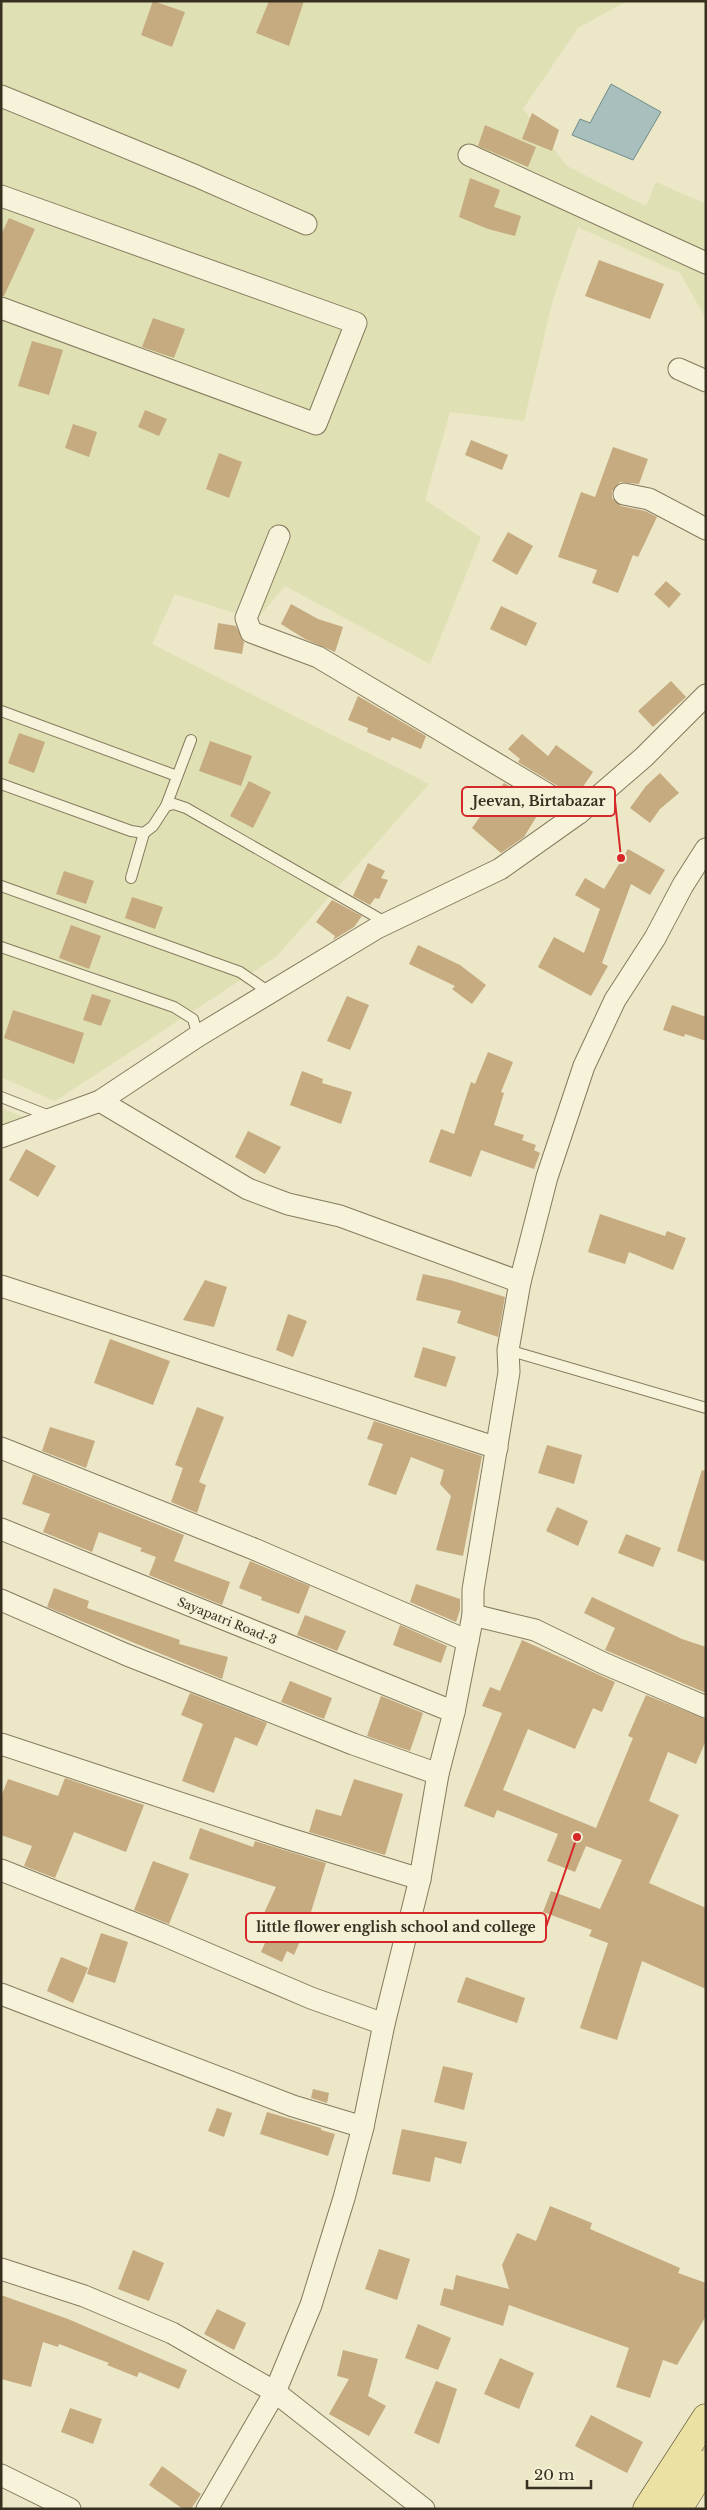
<svg xmlns="http://www.w3.org/2000/svg" width="707" height="2510" font-family="'Libre Baskerville',serif">
<style>
.farmland{fill:#e0e0b5}
.water{fill:#a8bfbd;stroke:#6f8d8b}
.building{fill:#c6aa80}
.lines{fill:none;stroke-linecap:round;stroke-linejoin:round}
.service-casing{stroke:#867a5e;stroke-width:12}
.minor-casing{stroke:#867a5e;stroke-width:23}
.primary-casing{stroke:#544832;stroke-width:29}
.service{stroke:#f6f3da;stroke-width:10}
.minor{stroke:#f6f3da;stroke-width:21}
.primary{stroke:#ebe1a2;stroke-width:28}
.labels{text-anchor:middle;stroke-width:4.5;stroke-linejoin:round;paint-order:stroke}
.street-label{font-size:12px;fill:#372f20;stroke:#f3f0d6}
.leader{fill:none;stroke:#d62828;stroke-width:2}
.callout-dot{fill:#d62828;stroke:#f3f0d6;stroke-width:2}
.callout{fill:#f3f0d6;stroke:#d62828;stroke-width:2}
.callout-label{font-size:14px;text-anchor:middle;font-weight:bold;fill:#372f20}
</style>
<rect width="100%" height="100%" fill="#ebe7c7"/>
<!-- farmland -->
<g class="farmland">
<polygon points="1,1 627,1 578,28 523,109 567,166 646,206 656,182 706,204 706,319 680,273 578,227 553,299 524,421 450,412 425,500 481,537 430,664 285,586 256,620 175,594 152,644 429,784 276,957 55,1101 1,1077"/>
<polygon points="1,1108 29,1119 1,1128"/>
</g>
<!-- water -->
<polygon class="water" points="611,84 661,112 633,160 572,135 580,119 590,123"/>
<!-- building -->
<g class="building">
<polygon points="153,1 185,12 172,47 141,35"/>
<polygon points="269,1 304,1 289,46 256,33"/>
<polygon points="532,113 559,130 552,151 522,139"/>
<polygon points="485,125 536,147 528,167 478,146"/>
<polygon points="470,178 500,190 494,207 521,216 515,236 488,229 459,217"/>
<polygon points="9,218 35,229 4,296 1,296 1,235"/>
<polygon points="599,260 664,284 650,319 585,296"/>
<polygon points="153,318 185,329 174,358 142,347"/>
<polygon points="32,341 63,350 49,395 18,386"/>
<polygon points="145,410 167,419 159,436 138,427"/>
<polygon points="73,424 97,432 89,457 65,448"/>
<polygon points="471,440 508,455 502,470 465,455"/>
<polygon points="613,447 648,459 639,484 620,482 612,491 612,498 621,506 645,511 657,517 638,557 633,555 618,593 592,583 597,570 558,557 581,492 595,497"/>
<polygon points="219,453 242,462 229,498 206,489"/>
<polygon points="508,532 533,546 517,575 492,561"/>
<polygon points="666,581 681,594 669,608 654,594"/>
<polygon points="291,604 318,619 343,627 335,652 305,639 281,624"/>
<polygon points="501,606 537,623 526,646 490,629"/>
<polygon points="218,623 236,626 244,642 242,654 214,649"/>
<polygon points="671,681 686,697 653,727 638,711"/>
<polygon points="358,696 426,736 421,749 392,737 390,741 367,732 368,728 348,720"/>
<polygon points="19,733 45,742 34,773 8,763"/>
<polygon points="522,734 548,756 556,745 593,772 576,797 518,762 520,759 508,749"/>
<polygon points="210,741 252,756 241,786 199,771"/>
<polygon points="660,773 679,793 660,809 650,823 630,808 646,786"/>
<polygon points="249,781 271,792 253,828 230,816"/>
<polygon points="504,783 543,806 524,837 501,853 472,828"/>
<polygon points="628,849 665,870 650,895 631,884 602,963 608,966 591,996 538,967 554,937 584,953 600,909 575,895 585,878 604,889"/>
<polygon points="368,863 385,871 381,878 388,880 379,899 375,898 370,905 353,896"/>
<polygon points="64,871 94,881 86,904 56,894"/>
<polygon points="132,897 163,907 155,929 125,918"/>
<polygon points="332,900 362,916 354,927 333,940 335,936 316,922"/>
<polygon points="71,925 101,936 89,969 59,958"/>
<polygon points="418,945 460,965 486,985 472,1004 452,989 455,986 409,964"/>
<polygon points="92,994 111,1000 101,1026 83,1020"/>
<polygon points="347,996 369,1005 350,1050 327,1041"/>
<polygon points="672,1005 706,1017 706,1041 685,1034 684,1037 663,1030"/>
<polygon points="13,1010 84,1033 74,1064 4,1038"/>
<polygon points="488,1052 513,1062 501,1092 504,1093 494,1125 524,1135 522,1140 536,1145 534,1150 540,1153 534,1169 481,1150 471,1177 429,1162 441,1129 454,1134 471,1082 475,1084"/>
<polygon points="302,1071 323,1079 322,1083 352,1092 341,1124 290,1105"/>
<polygon points="248,1131 281,1147 265,1174 235,1157"/>
<polygon points="26,1149 56,1166 38,1197 9,1180"/>
<polygon points="600,1214 665,1236 667,1231 686,1238 673,1270 629,1252 625,1264 588,1252"/>
<polygon points="423,1274 450,1280 505,1297 498,1337 457,1323 461,1311 416,1300"/>
<polygon points="205,1280 227,1287 214,1327 183,1320"/>
<polygon points="288,1314 307,1321 293,1357 276,1350"/>
<polygon points="110,1339 170,1361 153,1405 94,1383"/>
<polygon points="423,1347 456,1357 446,1387 414,1377"/>
<polygon points="197,1407 224,1417 199,1482 206,1485 197,1513 171,1502 183,1468 175,1465"/>
<polygon points="374,1421 482,1456 463,1556 436,1550 451,1496 440,1484 444,1470 411,1457 396,1495 368,1485 383,1444 367,1439"/>
<polygon points="50,1427 95,1441 86,1468 42,1451"/>
<polygon points="547,1445 582,1455 574,1484 538,1473"/>
<polygon points="702,1470 706,1471 706,1562 677,1551"/>
<polygon points="33,1474 184,1535 174,1561 230,1582 222,1605 149,1575 156,1557 140,1551 142,1548 99,1532 92,1552 43,1532 50,1514 22,1504"/>
<polygon points="557,1507 588,1521 578,1546 546,1531"/>
<polygon points="626,1534 661,1548 653,1567 618,1553"/>
<polygon points="250,1561 310,1586 299,1614 261,1600 262,1597 239,1588"/>
<polygon points="416,1584 460,1599 460,1610 456,1622 410,1602"/>
<polygon points="54,1588 89,1601 87,1608 180,1640 179,1644 228,1657 222,1679 47,1607"/>
<polygon points="592,1597 682,1639 706,1647 706,1693 605,1650 615,1628 584,1613"/>
<polygon points="305,1615 346,1631 337,1651 297,1635"/>
<polygon points="400,1625 447,1646 441,1663 393,1645"/>
<polygon points="522,1640 615,1682 602,1712 593,1708 575,1749 528,1729 503,1790 596,1828 633,1738 628,1736 646,1695 706,1719 706,1740 696,1764 668,1752 649,1801 679,1815 649,1883 706,1908 706,1989 642,1961 617,2040 580,2028 608,1943 589,1936 592,1930 543,1912 551,1891 600,1909 622,1860 586,1846 575,1872 547,1861 558,1834 497,1810 494,1818 464,1806 502,1713 482,1706 490,1687 500,1691"/>
<polygon points="290,1681 332,1698 324,1719 281,1702"/>
<polygon points="190,1693 267,1723 257,1746 235,1737 214,1793 182,1781 203,1724 181,1715"/>
<polygon points="381,1696 423,1713 410,1751 367,1736"/>
<polygon points="65,1778 144,1805 126,1852 74,1832 55,1878 24,1866 32,1846 1,1835 1,1797 8,1779 58,1796"/>
<polygon points="354,1779 403,1794 385,1855 309,1832 316,1809 341,1816"/>
<polygon points="200,1828 253,1847 255,1841 326,1863 307,1925 294,1955 287,1951 282,1962 261,1952 265,1943 253,1937 276,1887 189,1859"/>
<polygon points="153,1861 189,1874 169,1924 134,1910"/>
<polygon points="101,1933 128,1942 115,1983 87,1974"/>
<polygon points="61,1957 88,1968 73,2003 47,1991"/>
<polygon points="466,1977 525,1998 517,2023 457,2002"/>
<polygon points="443,2066 473,2073 464,2110 434,2102"/>
<polygon points="313,2089 329,2093 327,2103 311,2098"/>
<polygon points="217,2108 232,2113 224,2137 208,2131"/>
<polygon points="267,2112 321,2128 321,2130 335,2134 328,2156 260,2134"/>
<polygon points="402,2129 467,2142 461,2164 435,2157 430,2182 392,2174"/>
<polygon points="550,2206 592,2223 590,2229 680,2268 678,2273 706,2283 706,2316 677,2365 663,2360 650,2398 616,2387 629,2348 509,2305 503,2326 440,2305 444,2288 453,2290 456,2275 509,2289 502,2265 517,2233 536,2241"/>
<polygon points="379,2249 410,2259 397,2300 365,2289"/>
<polygon points="133,2250 164,2263 149,2301 118,2289"/>
<polygon points="1,2295 68,2319 187,2370 179,2389 139,2372 137,2377 107,2365 109,2363 59,2344 58,2347 43,2342 31,2387 1,2379"/>
<polygon points="217,2309 246,2323 234,2350 204,2334"/>
<polygon points="418,2324 451,2338 438,2370 405,2358"/>
<polygon points="343,2350 378,2359 368,2396 386,2406 369,2436 329,2414 349,2379 337,2376"/>
<polygon points="500,2358 534,2373 519,2409 484,2394"/>
<polygon points="436,2381 457,2389 439,2444 414,2433"/>
<polygon points="70,2408 102,2419 93,2444 61,2432"/>
<polygon points="591,2415 643,2442 627,2473 575,2446"/>
<polygon points="162,2466 201,2494 191,2509 183,2509 149,2485"/>
</g>
<g class="lines">
<defs>
<g id="service">
<polyline points="1,711 177,776"/>
<polyline points="1,784 131,831 144,833 153,826 166,806 174,804 186,808 387,923"/>
<polyline points="166,806 191,740"/>
<polyline points="131,878 144,833"/>
<polyline points="1,886 240,972 269,992"/>
<polyline points="1,947 174,1007 193,1019 198,1036"/>
<polyline points="1,1097 52,1117"/>
<polyline points="508,1350 706,1408"/>
</g>
<g id="minor">
<polyline points="1,96 196,176 306,224"/>
<polyline points="469,155 706,263"/>
<polyline points="1,196 356,323 316,424 1,308"/>
<polyline points="679,369 706,381"/>
<polyline points="624,494 649,499 706,529"/>
<polyline points="279,536 246,618 251,632 318,657 579,813"/>
<polyline points="100,1101 248,1189 288,1204 340,1216 520,1282"/>
<polyline points="1,1137 100,1101 198,1036 377,928 500,869 579,813 644,757 706,695"/>
<polyline points="1,1286 497,1448"/>
<polyline points="1,1448 254,1549 468,1641"/>
<polyline points="1,1529 454,1712"/>
<polyline points="1,1600 127,1655 353,1744 438,1774"/>
<polyline points="473,1615 473,1590 509,1372 508,1350 520,1282 547,1177 584,1066 615,1000 655,938 683,885 706,849"/>
<polyline points="1,1744 280,1836 420,1879"/>
<polyline points="1,1870 161,1934 311,1998 384,2024"/>
<polyline points="1,1994 293,2106 363,2127"/>
<polyline points="1,2269 84,2296 172,2333 275,2392 424,2509"/>
<polyline points="1,2475 70,2509"/>
<polyline points="207,2509 275,2392 311,2305 344,2198 363,2127 384,2024 420,1879 438,1774 454,1712 473,1615 535,1630 603,1663 706,1707"/>
</g>
<g id="primary">
<polyline points="647,2509 706,2418"/>
<polyline points="678,2509 706,2464"/>
</g>
</defs>
<!-- service casing -->
<use href="#service" class="service-casing"/>
<!-- minor casing -->
<use href="#minor" class="minor-casing"/>
<!-- primary casing -->
<use href="#primary" class="primary-casing"/>
<!-- service -->
<use href="#service" class="service"/>
<!-- minor -->
<use href="#minor" class="minor"/>
<!-- primary -->
<use href="#primary" class="primary"/>
</g>
<g class="labels">
<!-- street labels -->
<g class="street-label">
<text transform="translate(227 1621) rotate(22)" y="4">Sayapatri Road-3</text>
</g>
</g>
<!-- callouts -->
<path class="leader" d="M621 858L615 801M577 1837L546 1927"/>
<g class="callout-dot">
<circle cx="621" cy="858" r="5"/>
<circle cx="577" cy="1837" r="5"/>
</g>
<g class="callout">
<rect x="462" y="787" width="153" height="29" rx="5"/>
<rect x="246" y="1913" width="300" height="29" rx="5"/>
</g>
<g class="callout-label">
<text x="539" y="806">Jeevan, Birtabazar</text>
<text x="396" y="1932">little flower english school and college</text>
</g>
<!-- border -->
<rect width="707" height="2510" fill="none" stroke="#372f20" stroke-width="5"/>
<!-- scale -->
<path d="M527 2480v8h64v-8" fill="none" stroke="#372f20" stroke-width="2.5"/>
<text x="534" y="2480" font-size="15" fill="#372f20" stroke="#f3f0d6" stroke-width="4" paint-order="stroke">20 m</text>
</svg>
